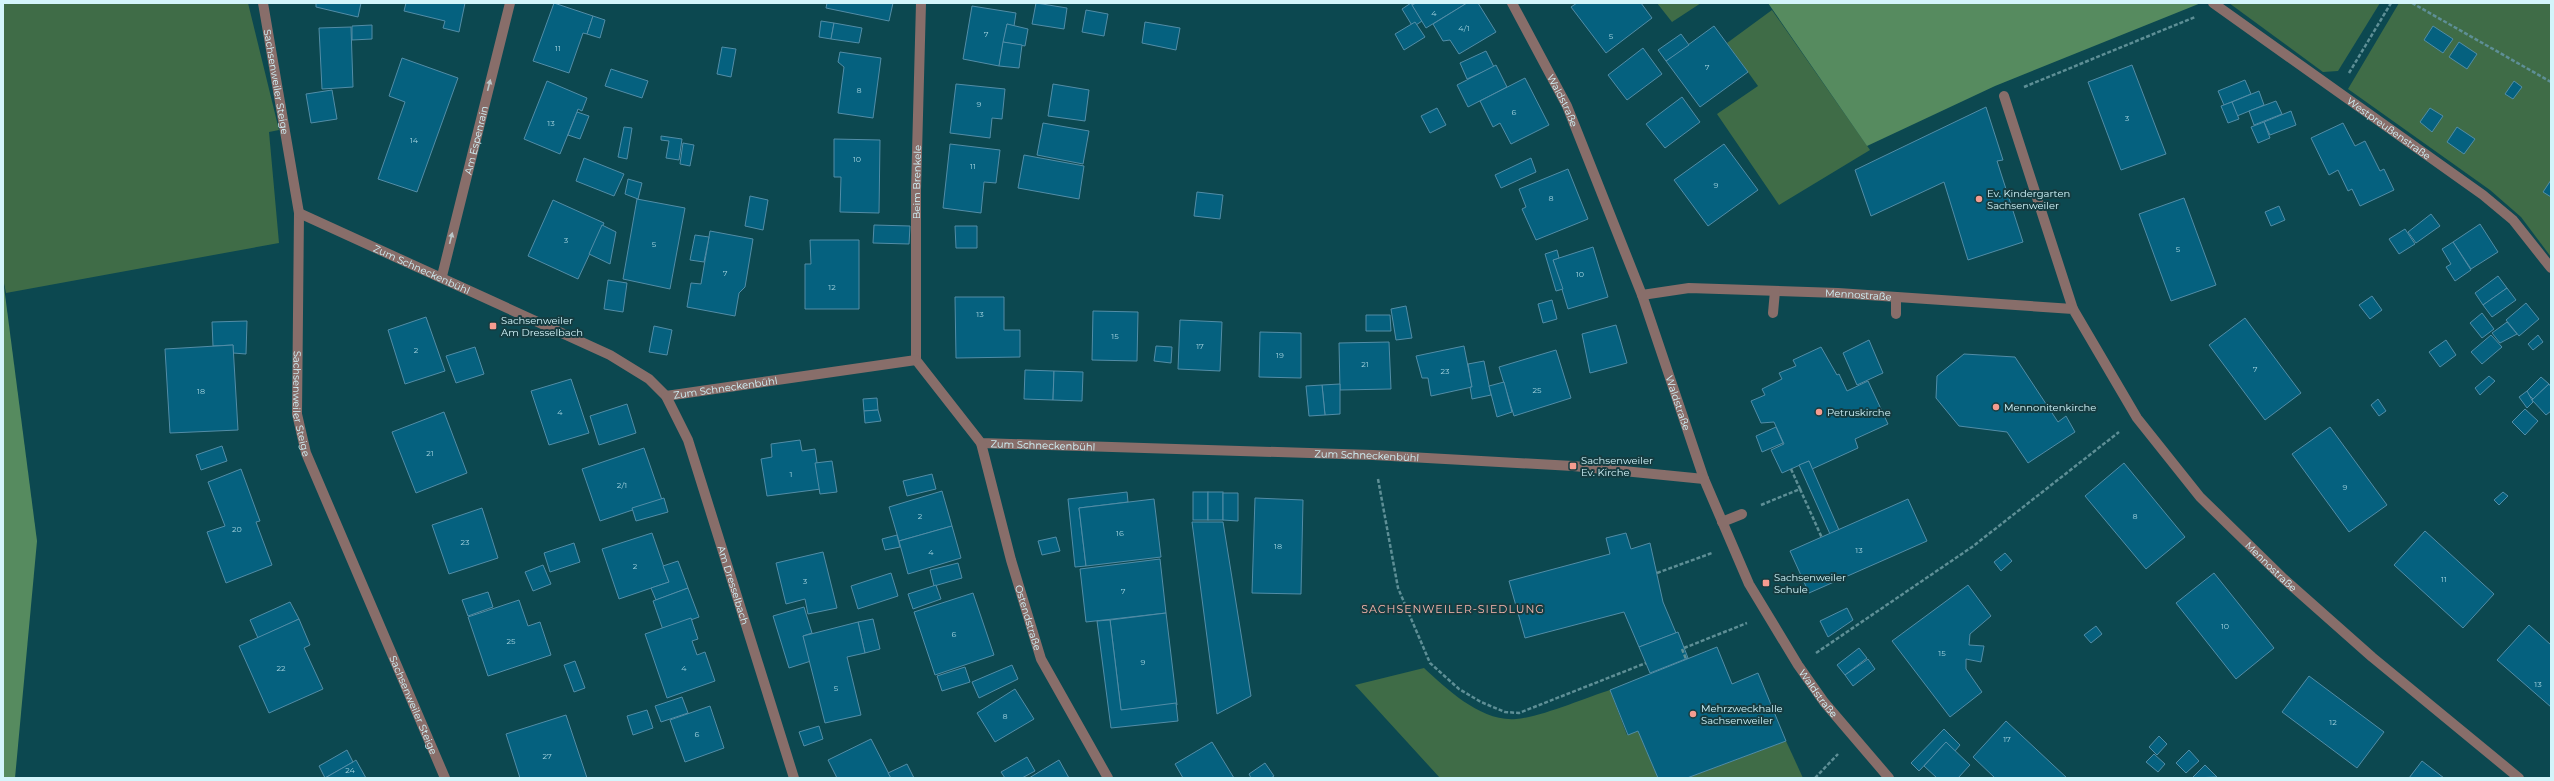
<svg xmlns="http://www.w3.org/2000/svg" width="2554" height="781" font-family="Montserrat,sans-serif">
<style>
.green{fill:#3f6c47}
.forest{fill:#568b5f}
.building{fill:#05617f;stroke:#528da7}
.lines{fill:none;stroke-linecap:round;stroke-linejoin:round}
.path{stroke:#5e8f96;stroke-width:2.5;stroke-dasharray:4 2;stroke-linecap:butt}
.minor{stroke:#886e6a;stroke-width:10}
.oneway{fill:#b9c6c8}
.poi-dot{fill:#f59c90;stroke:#153c41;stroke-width:1.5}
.labels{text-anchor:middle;stroke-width:4;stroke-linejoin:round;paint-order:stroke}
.number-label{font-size:8px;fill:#a0d0dc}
.street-label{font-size:10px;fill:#d3f5fb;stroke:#153c41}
.poi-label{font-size:10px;fill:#d3f5fb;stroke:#153c41;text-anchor:start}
.neighbourhood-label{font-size:11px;letter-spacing:1px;fill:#fab7ad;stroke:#153c41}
</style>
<rect width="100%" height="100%" fill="#0c4850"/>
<!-- green -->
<g class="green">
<polygon points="3,3 248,3 279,130 269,132 279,243 6,293 3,279"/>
<polygon points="1657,3 1701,3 1672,22"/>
<polygon points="2229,3 2380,3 2338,71 2323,72"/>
<polygon points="2399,3 2551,3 2551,257 2521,217 2490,190 2348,89"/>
<polygon points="1772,10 1870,150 1779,205 1717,114 1758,86 1727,43"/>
<path d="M1424,668C1447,689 1481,722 1516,719C1541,717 1585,698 1610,690L1627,735L1638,731L1658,778H1440L1355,685Z"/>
<polygon points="1786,741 1803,778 1687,778"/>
</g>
<!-- forest -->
<g class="forest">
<polygon points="1768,3 2201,3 1995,86 1867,146"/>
<polygon points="3,279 37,541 15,778 3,778"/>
</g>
<!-- building -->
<g class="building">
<polygon points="316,3 361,3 358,17 316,7"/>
<polygon points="406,3 465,3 459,32 443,28 445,21 404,11"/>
<polygon points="554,3 593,16 587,34 583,33 569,73 533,61"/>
<polygon points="827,3 893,3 889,21 826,8"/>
<polygon points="1036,3 1067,8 1064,29 1032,24"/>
<polygon points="1411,3 1422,21 1413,27 1402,9"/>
<polygon points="1416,3 1467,3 1426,28 1412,5"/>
<polygon points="1467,3 1478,3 1496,32 1459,54 1450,40 1443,41 1433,24"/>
<polygon points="1577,3 1641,3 1652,18 1606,53 1571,7"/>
<polygon points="972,6 1016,13 1014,26 1007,24 999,66 963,59"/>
<polygon points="1086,10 1108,14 1104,36 1082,32"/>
<polygon points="593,16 605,20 600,38 587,34"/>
<polygon points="821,21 834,23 831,39 819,37"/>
<polygon points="1145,22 1180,28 1176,50 1142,43"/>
<polygon points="1415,22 1425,37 1404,50 1395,34"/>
<polygon points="834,23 862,28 859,43 831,39"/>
<polygon points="1007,24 1028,29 1025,46 1003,42"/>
<polygon points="372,25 372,39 352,40 352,26"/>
<polygon points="1714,26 1748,72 1700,107 1666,61"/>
<polygon points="2433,26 2453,39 2443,53 2424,40"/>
<polygon points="351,27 353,87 322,89 319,28"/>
<polygon points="1681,34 1689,45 1666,61 1658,50"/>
<polygon points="1003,42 1022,45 1019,68 999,66"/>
<polygon points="2459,42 2477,54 2467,69 2449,57"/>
<polygon points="722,47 736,49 731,77 717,74"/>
<polygon points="1643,48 1662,74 1627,100 1608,75"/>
<polygon points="1486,51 1494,67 1467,79 1460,63"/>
<polygon points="840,52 881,58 873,118 838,113 844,67 838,62"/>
<polygon points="402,58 458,78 417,192 378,179 405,102 389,96"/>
<polygon points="1496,65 1507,87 1468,107 1457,85"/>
<polygon points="2132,65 2166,154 2121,170 2088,82"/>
<polygon points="611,69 648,81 642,98 605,86"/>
<polygon points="1525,78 1549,125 1511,144 1500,123 1493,127 1480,101"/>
<polygon points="2245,80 2251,94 2224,105 2218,91"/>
<polygon points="547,81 587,98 582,111 578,109 577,112 560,154 524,139"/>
<polygon points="2514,81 2522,87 2513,99 2505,94"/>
<polygon points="956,84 1005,89 1002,119 992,118 990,138 950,133"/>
<polygon points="1053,84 1089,90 1085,121 1048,116"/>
<polygon points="332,90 337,119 311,123 306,94"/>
<polygon points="2259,91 2264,105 2237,116 2232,102"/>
<polygon points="1682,97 1700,122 1665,148 1646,124"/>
<polygon points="2276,101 2282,114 2254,125 2249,111"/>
<polygon points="2232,102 2239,119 2228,123 2221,106"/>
<polygon points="1986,107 2003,160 1997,161 2023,242 1968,260 1944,182 1871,216 1855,170"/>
<polygon points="1437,108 1446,125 1430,133 1421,116"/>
<polygon points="2430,108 2443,116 2432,132 2420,122"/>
<polygon points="2291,111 2296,125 2270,135 2264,122"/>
<polygon points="577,112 589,116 580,139 568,135"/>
<polygon points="2264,122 2270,138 2258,143 2251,127"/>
<polygon points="1043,123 1089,131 1083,164 1037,155"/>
<polygon points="2343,123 2355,146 2365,141 2380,171 2384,169 2394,190 2360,206 2352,189 2348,191 2338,170 2329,175 2311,138"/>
<polygon points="624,127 632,128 627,159 618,157"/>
<polygon points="2457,127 2475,139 2464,154 2447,142"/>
<polygon points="661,136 682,139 679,160 666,158 669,141 661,140"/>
<polygon points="834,139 880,140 879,213 840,212 841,177 834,177"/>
<polygon points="683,143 694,145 690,166 680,164"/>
<polygon points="950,144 1000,150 996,183 984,182 981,213 943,208"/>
<polygon points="1724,144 1758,190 1708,226 1674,180"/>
<polygon points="1024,155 1084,166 1079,199 1018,188"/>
<polygon points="584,158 624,174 614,196 576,181"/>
<polygon points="1531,158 1536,172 1501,188 1495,175"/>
<polygon points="1568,169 1588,219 1536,240 1522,209 1526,207 1519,189"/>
<polygon points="628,179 642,183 638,199 625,194"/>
<polygon points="2551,180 2551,197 2543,192"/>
<polygon points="1197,192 1223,195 1220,219 1194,216"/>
<polygon points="750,196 768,200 763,230 745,226"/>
<polygon points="2184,198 2216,285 2171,301 2139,214"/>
<polygon points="637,199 685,208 670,289 623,279"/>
<polygon points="553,200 604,223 578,279 528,256"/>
<polygon points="2279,206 2285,220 2271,226 2265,212"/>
<polygon points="2431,214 2440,226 2416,243 2408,232"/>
<polygon points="2480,224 2498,252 2471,269 2453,242"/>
<polygon points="602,225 616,232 610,264 589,254"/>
<polygon points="874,225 910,226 909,244 873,243"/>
<polygon points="955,226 977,226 977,248 956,248"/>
<polygon points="2405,229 2415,244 2399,254 2389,239"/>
<polygon points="710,231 753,239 745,287 739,293 735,316 687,307 691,283 701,284"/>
<polygon points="695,235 709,237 704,262 690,260"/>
<polygon points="810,240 859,240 859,309 805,309 805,264 811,264"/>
<polygon points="2453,242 2471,270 2455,281 2446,267 2451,264 2442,249"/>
<polygon points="1593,247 1608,297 1568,309 1553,260"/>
<polygon points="1557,250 1559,258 1553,260 1563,289 1556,291 1545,254"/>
<polygon points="2498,276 2507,288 2483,305 2475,293"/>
<polygon points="608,280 627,283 623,312 604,309"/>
<polygon points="2507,288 2516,300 2492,317 2483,305"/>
<polygon points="2372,296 2382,310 2370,319 2359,305"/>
<polygon points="955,297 1004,297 1004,330 1020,330 1020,357 956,358"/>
<polygon points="1552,300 1557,319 1543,323 1538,304"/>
<polygon points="2526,303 2539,319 2519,336 2506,320"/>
<polygon points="1406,306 1412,338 1396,340 1391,309"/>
<polygon points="1093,311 1138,312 1137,361 1092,360"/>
<polygon points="2482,313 2494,329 2482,338 2470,323"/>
<polygon points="1366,315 1390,315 1391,331 1366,331"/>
<polygon points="426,317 445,371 405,384 388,330"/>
<polygon points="2245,318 2301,393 2265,420 2209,345"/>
<polygon points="1180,320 1222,322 1220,371 1178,369"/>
<polygon points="247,321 246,354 233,353 233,345 213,346 212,322"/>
<polygon points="2507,322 2517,334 2500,343 2492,333"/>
<polygon points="1616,325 1627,363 1590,373 1582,334"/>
<polygon points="654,326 672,330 667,355 649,352"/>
<polygon points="1260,332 1301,333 1301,378 1259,377"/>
<polygon points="2491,335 2502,347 2482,364 2471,352"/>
<polygon points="2538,335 2543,342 2533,350 2528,344"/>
<polygon points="1869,340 1883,373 1857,385 1843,353"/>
<polygon points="2446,340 2456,355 2440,367 2429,352"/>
<polygon points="1389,342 1391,389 1340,390 1339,343"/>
<polygon points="233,345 238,430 170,433 165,349"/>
<polygon points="1156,346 1172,347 1171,363 1154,361"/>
<polygon points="1464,346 1472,387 1431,396 1428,378 1422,378 1416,356"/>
<polygon points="475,347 484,374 456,383 446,356"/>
<polygon points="1821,347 1837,375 1839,374 1847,391 1868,381 1888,424 1855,439 1858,448 1812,469 1809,461 1782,473 1771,450 1784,444 1774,422 1761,423 1751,401 1765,395 1762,389 1782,379 1779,373 1796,366 1793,360"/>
<polygon points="1556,350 1571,398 1514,416 1499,367"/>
<polygon points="1964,354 2015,357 2058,422 2066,416 2075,432 2028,463 2007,432 1959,426 1936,398 1937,376"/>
<polygon points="1484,361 1491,395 1472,399 1470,387 1472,387 1468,364"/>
<polygon points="1025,370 1054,371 1053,400 1024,399"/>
<polygon points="1054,371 1083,372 1082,401 1053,400"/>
<polygon points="2489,376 2495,381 2480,395 2475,388"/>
<polygon points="2541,377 2549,384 2533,399 2526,392"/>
<polygon points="571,379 589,433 549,445 531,391"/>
<polygon points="1504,382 1512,412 1497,417 1489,386"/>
<polygon points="1340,384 1340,414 1325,415 1322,385"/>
<polygon points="2549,384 2551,387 2551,411 2546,415 2532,400"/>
<polygon points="1322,385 1325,415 1309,416 1306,386"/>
<polygon points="2527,391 2533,402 2527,408 2519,397"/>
<polygon points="877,398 878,410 864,411 863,399"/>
<polygon points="2378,399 2386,411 2379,416 2371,405"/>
<polygon points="627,404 636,433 599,445 590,416"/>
<polygon points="2525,409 2538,421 2525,435 2512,422"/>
<polygon points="878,410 881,421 865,423 864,411"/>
<polygon points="444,412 467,473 416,493 392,432"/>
<polygon points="1776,427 1783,443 1762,452 1756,436"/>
<polygon points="2330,427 2387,505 2349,532 2292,454"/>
<polygon points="800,440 802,451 815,449 821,489 767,496 761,459 772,457 771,444"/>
<polygon points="222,446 227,461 201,470 196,455"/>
<polygon points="644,448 662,500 600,521 582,469"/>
<polygon points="832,461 837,492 820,494 815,463"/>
<polygon points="1809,461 1839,530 1830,534 1799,465"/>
<polygon points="2124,463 2185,537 2146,569 2085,496"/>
<polygon points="241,469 260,521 256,522 272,565 226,583 207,532 225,526 208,482"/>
<polygon points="932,474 936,489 907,496 903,481"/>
<polygon points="942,491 952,526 899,541 889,507"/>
<polygon points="1127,492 1128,502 1079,508 1086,566 1075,567 1068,499"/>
<rect x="1193" y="492" width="15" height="28"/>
<rect x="1208" y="492" width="15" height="28"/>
<polygon points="2503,492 2508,496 2499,505 2494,500"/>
<polygon points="1223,493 1238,493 1238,521 1223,520"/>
<polygon points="664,498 668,512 636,521 632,508"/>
<polygon points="1255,498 1303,500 1301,594 1252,593"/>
<polygon points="1154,499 1161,557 1086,566 1079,508"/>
<polygon points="1908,499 1927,541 1809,593 1790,551"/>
<polygon points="482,508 498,558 449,574 432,525"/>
<polygon points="1192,522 1223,522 1251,696 1217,714"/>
<polygon points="952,526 961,558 908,574 899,541"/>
<polygon points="2425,531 2494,594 2463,628 2394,565"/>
<polygon points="652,533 669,582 619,599 602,549"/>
<polygon points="1626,533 1631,549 1650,543 1663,602 1676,633 1639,647 1624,612 1525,638 1509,581 1610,554 1606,538"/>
<polygon points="897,535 900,547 885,550 882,539"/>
<polygon points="1056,537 1060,551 1042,555 1038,541"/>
<polygon points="574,543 580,562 550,572 544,553"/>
<polygon points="823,552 837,608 808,614 805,599 786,604 776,563"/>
<polygon points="2005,553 2012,561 2001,571 1994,562"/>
<polygon points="1160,559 1166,613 1086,622 1080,569"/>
<polygon points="678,561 688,588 656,600 651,588 669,582 663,566"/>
<polygon points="958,563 962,578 934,586 930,570"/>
<polygon points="543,565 551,584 533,591 525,572"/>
<polygon points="891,573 898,596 858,609 851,586"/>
<polygon points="2214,573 2274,648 2236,679 2176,603"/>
<polygon points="936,585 941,599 913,609 908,594"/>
<polygon points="1968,585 1991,616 1970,634 1969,645 1984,646 1981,662 1966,659 1966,669 1982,692 1950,717 1892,641"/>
<polygon points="688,588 699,617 663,630 653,601"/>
<polygon points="488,592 493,607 468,616 462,600"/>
<polygon points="973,593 994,655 935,675 914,612"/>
<polygon points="519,600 528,626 540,622 551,655 488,676 468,617"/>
<polygon points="290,602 299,619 258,638 250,620"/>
<polygon points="804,607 812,633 803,636 811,661 789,668 773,616"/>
<polygon points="1847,608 1853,620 1828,637 1820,621"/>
<polygon points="1166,613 1177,705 1121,710 1110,620"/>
<polygon points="691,618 698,639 692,641 697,655 705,652 715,681 667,698 645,634"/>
<polygon points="299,619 310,645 304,648 323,689 269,713 239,646"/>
<polygon points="873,619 880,649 865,653 858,622"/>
<polygon points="1110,620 1121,710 1176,703 1178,721 1111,728 1097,621"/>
<polygon points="858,622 865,653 847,657 861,715 825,723 803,636"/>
<polygon points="2529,625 2551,645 2551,707 2497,660"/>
<polygon points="2096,626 2102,634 2091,643 2084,635"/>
<polygon points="1678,632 1688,658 1650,673 1639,647"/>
<polygon points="1717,647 1732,684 1758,673 1786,741 1687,778 1658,778 1638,731 1628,735 1610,690"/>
<polygon points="1859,648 1867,658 1845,675 1837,665"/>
<polygon points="1868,659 1875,669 1853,686 1845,675"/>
<polygon points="575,661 585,688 574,692 564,665"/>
<polygon points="1012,665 1018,679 979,698 972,682"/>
<polygon points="965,667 970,682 942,691 937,676"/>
<polygon points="2309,676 2384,732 2357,768 2282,712"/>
<polygon points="1015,689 1034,719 995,742 977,713"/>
<polygon points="682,697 688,713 661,722 655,706"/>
<polygon points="710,706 724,748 685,762 670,720"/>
<polygon points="647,710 653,728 633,735 627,716"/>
<polygon points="566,715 587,778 520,778 506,734"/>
<polygon points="2006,721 2067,778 1995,778 1973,757"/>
<polygon points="819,726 823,739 804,746 799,732"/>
<polygon points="1944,729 1960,745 1955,751 1946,742 1919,771 1911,763"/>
<polygon points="2159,736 2167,744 2157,755 2149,747"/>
<polygon points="871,739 891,778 837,778 828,760"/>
<polygon points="1212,742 1234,778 1183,778 1175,764"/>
<polygon points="1946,742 1970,765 1958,778 1937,778 1924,766"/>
<polygon points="347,750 353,762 325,778 319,766"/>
<polygon points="2189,750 2199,761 2186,773 2176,763"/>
<polygon points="2154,754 2165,764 2158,772 2146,762"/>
<polygon points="1027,757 1035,771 1022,778 1005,778 1001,772"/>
<polygon points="356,760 366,778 325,778 353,762"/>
<polygon points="1059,760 1069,778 1029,778"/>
<polygon points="2422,761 2444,778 2409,778"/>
<polygon points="1265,763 1274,776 1271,778 1251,778 1249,774"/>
<polygon points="907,764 914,778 891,778 888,773"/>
<polygon points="2205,765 2217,777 2193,778 2192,778"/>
</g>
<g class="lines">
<!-- path -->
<g class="path">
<polyline points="2412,3 2551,82"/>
<polyline points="2349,73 2391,3"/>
<polyline points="2024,87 2195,17"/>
<polyline points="1378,479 1398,588 1430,663 1459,689 1481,702 1505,712 1519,713 1646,663"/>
<polyline points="1800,489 1822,538"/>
<polyline points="1761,505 1800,489 1791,469"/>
<polyline points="1657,573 1712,553"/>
<polyline points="1684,648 1747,623"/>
<polyline points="1682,649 1686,659"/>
<polyline points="1816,653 1972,547 2119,432"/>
<polyline points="1815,778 1838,754"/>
</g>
<!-- minor -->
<g class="minor">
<path id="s1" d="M263,3L299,213L297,414L306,453L445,778"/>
<path id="s2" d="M1512,3L1567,106L1642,295L1704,479L1749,584L1798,665L1824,702L1889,778"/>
<path id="s3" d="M2213,3L2483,195L2513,220L2551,268"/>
<polyline points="2004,96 2073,309"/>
<path id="s4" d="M299,213L610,355L649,379L666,396L688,440L794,778"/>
<path id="s5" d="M442,276L510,3"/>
<path id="s6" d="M1642,295L1689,288L1838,293L2073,309L2137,418L2200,497L2284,579L2372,657L2519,778"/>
<polyline points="1896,297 1896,314"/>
<polyline points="1773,313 1775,291"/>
<path id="s7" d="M916,360V190L921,3"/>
<path id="s8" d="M666,396L916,360L981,443L1373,455L1573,466L1704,479"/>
<path id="s9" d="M981,443L1011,560L1041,659L1108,778"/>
<polyline points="1722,522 1742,514"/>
</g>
</g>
<!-- one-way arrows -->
<defs><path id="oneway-solid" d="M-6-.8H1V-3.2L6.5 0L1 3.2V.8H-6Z"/></defs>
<g class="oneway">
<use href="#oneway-solid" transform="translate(489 85) rotate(-76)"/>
<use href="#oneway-solid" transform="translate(451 238) rotate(-76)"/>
</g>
<!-- markers -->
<g class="poi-dot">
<circle cx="1979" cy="199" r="4"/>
<rect x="489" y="322" width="8" height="8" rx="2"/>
<circle cx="1996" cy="407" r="4"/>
<circle cx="1819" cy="412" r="4"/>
<rect x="1569" y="462" width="8" height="8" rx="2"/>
<rect x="1762" y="579" width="8" height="8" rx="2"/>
<circle cx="1693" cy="714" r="4"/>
</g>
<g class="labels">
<!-- number labels -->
<g class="number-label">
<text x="1434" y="16">4</text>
<text x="1464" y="31">4/1</text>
<text x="986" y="37">7</text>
<text x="1611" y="39">5</text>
<text x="558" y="51">11</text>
<text x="1707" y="70">7</text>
<text x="859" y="93">8</text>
<text x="979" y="107">9</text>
<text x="1514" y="115">6</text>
<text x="2127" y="121">3</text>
<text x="551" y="126">13</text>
<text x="414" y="143">14</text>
<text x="857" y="162">10</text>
<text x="973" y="169">11</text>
<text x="1716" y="188">9</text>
<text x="1551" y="201">8</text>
<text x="566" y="243">3</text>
<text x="654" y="247">5</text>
<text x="2178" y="252">5</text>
<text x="725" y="276">7</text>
<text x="1580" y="277">10</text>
<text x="832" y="290">12</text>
<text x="980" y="317">13</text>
<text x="1115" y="339">15</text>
<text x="1200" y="349">17</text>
<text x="416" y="353">2</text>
<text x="1280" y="358">19</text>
<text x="1365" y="367">21</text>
<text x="2255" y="372">7</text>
<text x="1445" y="374">23</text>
<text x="1537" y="393">25</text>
<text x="201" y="394">18</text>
<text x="560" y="415">4</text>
<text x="430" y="456">21</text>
<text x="791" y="477">1</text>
<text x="622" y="488">2/1</text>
<text x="2345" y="490">9</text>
<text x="920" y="519">2</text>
<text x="2135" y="519">8</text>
<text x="237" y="532">20</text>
<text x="1120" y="536">16</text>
<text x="465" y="545">23</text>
<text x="1278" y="549">18</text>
<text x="1859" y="553">13</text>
<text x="931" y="555">4</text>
<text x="635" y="569">2</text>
<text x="2444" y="582">11</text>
<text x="805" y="584">3</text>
<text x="1123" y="594">7</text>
<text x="2225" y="629">10</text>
<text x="954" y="637">6</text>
<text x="511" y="644">25</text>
<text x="1942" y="656">15</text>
<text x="1143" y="665">9</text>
<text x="281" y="671">22</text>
<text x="684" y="671">4</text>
<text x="2538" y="687">13</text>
<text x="836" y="691">5</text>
<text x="1005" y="719">8</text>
<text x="2333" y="725">12</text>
<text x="697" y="737">6</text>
<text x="2007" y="742">17</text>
<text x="547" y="759">27</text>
<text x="350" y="773">24</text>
</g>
<!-- street labels -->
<g class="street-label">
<text dy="4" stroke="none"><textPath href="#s1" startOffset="80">Sachsenweiler Steige</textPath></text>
<text dy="4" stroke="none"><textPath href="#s2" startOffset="110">Waldstraße</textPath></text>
<text dy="4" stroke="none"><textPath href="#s3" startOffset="216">Westpreußenstraße</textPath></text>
<text dy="4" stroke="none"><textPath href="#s5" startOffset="140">Am Espenrain</textPath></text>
<text dy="4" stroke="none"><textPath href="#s7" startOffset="178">Beim Brenkele</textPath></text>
<text dy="4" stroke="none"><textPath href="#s4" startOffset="135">Zum Schneckenbühl</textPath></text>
<text dy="4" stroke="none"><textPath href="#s6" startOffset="217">Mennostraße</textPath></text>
<text dy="4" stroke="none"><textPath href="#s8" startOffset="60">Zum Schneckenbühl</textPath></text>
<text dy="4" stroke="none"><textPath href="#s1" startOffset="404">Sachsenweiler Steige</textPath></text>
<text dy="4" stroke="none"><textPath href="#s2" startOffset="434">Waldstraße</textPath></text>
<text dy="4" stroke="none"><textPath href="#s8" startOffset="420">Zum Schneckenbühl</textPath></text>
<text dy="4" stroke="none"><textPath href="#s8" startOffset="744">Zum Schneckenbühl</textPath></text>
<text dy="4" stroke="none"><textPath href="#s6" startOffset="759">Mennostraße</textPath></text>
<text dy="4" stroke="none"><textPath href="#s4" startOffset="613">Am Dresselbach</textPath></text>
<text dy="4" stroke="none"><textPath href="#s9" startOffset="181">Ostendstraße</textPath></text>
<text dy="4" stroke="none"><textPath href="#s2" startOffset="758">Waldstraße</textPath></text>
<text dy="4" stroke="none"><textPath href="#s1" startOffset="728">Sachsenweiler Steige</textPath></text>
</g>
<!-- poi labels -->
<g class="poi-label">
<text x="1987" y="197">Ev. Kindergarten<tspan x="1987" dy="12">Sachsenweiler</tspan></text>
<text x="501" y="324">Sachsenweiler<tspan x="501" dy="12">Am Dresselbach</tspan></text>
<text x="2004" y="411">Mennonitenkirche</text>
<text x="1827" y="416">Petruskirche</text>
<text x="1581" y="464">Sachsenweiler<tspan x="1581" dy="12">Ev. Kirche</tspan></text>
<text x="1774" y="581">Sachsenweiler<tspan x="1774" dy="12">Schule</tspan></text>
<text x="1701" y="712">Mehrzweckhalle<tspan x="1701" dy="12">Sachsenweiler</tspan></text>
</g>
<!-- neighbourhood labels -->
<g class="neighbourhood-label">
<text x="1453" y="613">SACHSENWEILER-SIEDLUNG</text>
</g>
</g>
<!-- border -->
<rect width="2554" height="781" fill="none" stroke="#d3f5fb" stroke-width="8"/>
</svg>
